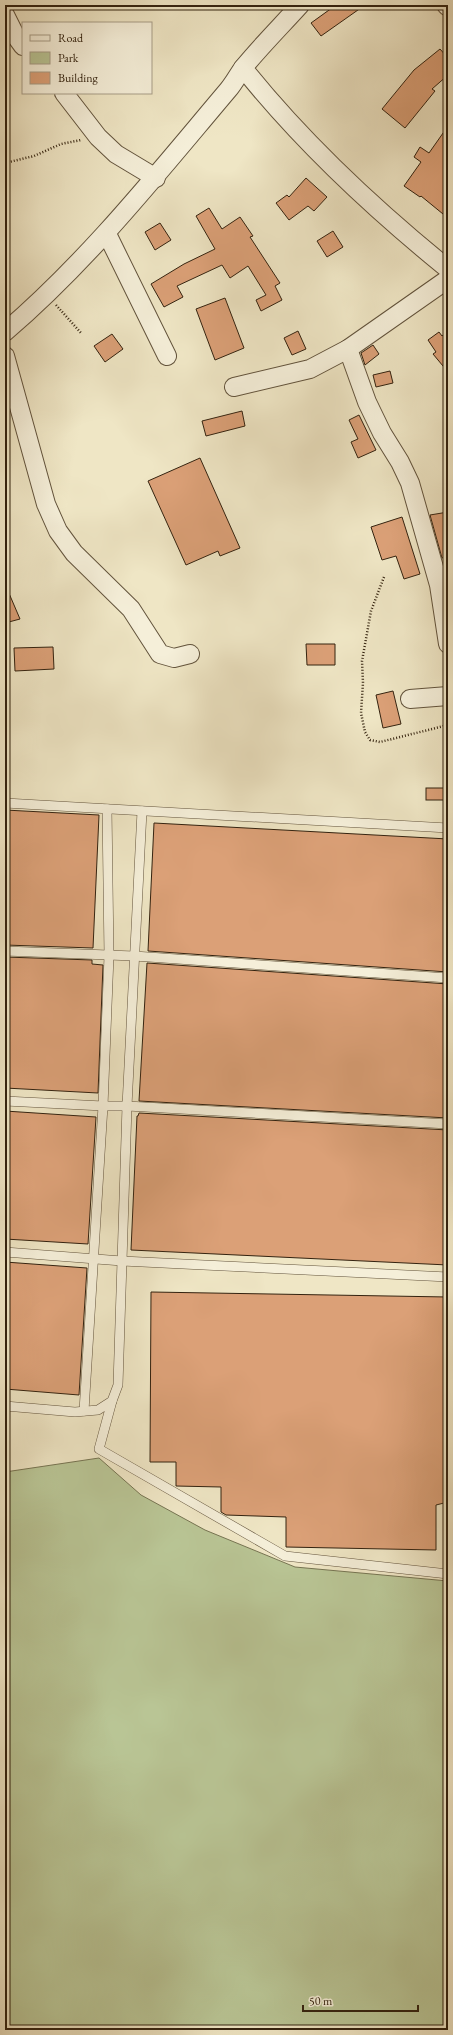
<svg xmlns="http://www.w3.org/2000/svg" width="453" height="2035" font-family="'EB Garamond',serif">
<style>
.green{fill:#b9c595;stroke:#767452}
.building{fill:#dba077;stroke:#33220f}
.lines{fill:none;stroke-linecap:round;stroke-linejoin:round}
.lane-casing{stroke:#62533c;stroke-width:10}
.street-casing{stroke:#62533c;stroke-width:20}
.path{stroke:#33220f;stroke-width:2.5;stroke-dasharray:1 2;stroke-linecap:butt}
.lane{stroke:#f5efd9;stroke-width:9}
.street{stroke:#f5efd9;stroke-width:18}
</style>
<rect width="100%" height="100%" fill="#efe6c5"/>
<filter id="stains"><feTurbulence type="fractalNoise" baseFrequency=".005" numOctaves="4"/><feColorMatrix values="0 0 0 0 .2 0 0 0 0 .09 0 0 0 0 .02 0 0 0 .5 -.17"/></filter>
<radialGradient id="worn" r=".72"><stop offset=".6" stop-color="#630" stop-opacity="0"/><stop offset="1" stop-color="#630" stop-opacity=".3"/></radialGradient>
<!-- green -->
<polygon class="green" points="99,1458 141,1495 205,1530 295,1567 448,1581 448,2030 5,2030 5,1472"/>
<!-- building -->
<g class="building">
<polygon points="336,5 365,5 321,36 311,23"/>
<polygon points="440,49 448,58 448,75 432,89 435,91 405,128 382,109 414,70"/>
<polygon points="448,126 448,208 443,214 421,196 420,197 404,186 421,162 414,157 420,147 429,153"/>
<polygon points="306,178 327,197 314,211 308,206 289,220 276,203 287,195 289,197"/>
<polygon points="209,208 222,229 240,217 253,236 250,237 280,283 275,286 282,300 261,311 256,300 266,295 248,266 230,278 222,265 177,286 183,297 164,307 151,284 184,264 215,249 196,216"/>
<polygon points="160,223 171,240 155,250 145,232"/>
<polygon points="333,231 343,247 327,257 317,241"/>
<polygon points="225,298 244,348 215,360 196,309"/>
<polygon points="298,331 306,349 292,355 284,338"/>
<polygon points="448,331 448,372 433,354 436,352 428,340 439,332 442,336"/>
<polygon points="112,334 123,349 105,362 94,346"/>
<polygon points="373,345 379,354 365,365 361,353"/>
<polygon points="390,371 393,383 376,387 373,375"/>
<polygon points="242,411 245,426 206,436 202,421"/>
<polygon points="359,415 376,450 358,458 351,442 358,439 349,420"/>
<polygon points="200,458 240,548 220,556 218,551 186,565 148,481"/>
<polygon points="448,512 448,556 442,558 430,515"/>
<polygon points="402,517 420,574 404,579 396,556 382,560 371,527"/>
<polygon points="5,584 20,619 5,623"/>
<polygon points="306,644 335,644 335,665 307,665"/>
<polygon points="53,647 54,669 15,671 14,648"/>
<polygon points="393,691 401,724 383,728 376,695"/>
<rect x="426" y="788" width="20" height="12"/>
<polygon points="5,810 99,815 93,948 5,945"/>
<polygon points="154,823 448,839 448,972 148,951"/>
<polygon points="5,957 92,960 92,964 103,965 98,1093 5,1088"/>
<polygon points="147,963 448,984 448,1118 139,1101"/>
<polygon points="5,1111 96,1117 88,1244 5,1239"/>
<polygon points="139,1113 448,1130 448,1265 131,1250 137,1116 138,1116"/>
<polygon points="5,1262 87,1268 79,1395 5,1389"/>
<polygon points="151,1292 448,1297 448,1502 436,1505 436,1550 286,1547 286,1517 226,1515 221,1512 221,1487 176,1486 176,1462 150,1462"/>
</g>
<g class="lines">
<defs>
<g id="lane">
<polyline points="5,803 448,828"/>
<polyline points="5,951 134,956 448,978"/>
<polyline points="5,1101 103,1106 127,1106 448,1124"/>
<polyline points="5,1252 122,1261 448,1277"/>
<polyline points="112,1401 99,1449 285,1556 448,1574"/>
<polyline points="5,1406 75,1412 98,1410 112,1401 118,1385 127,1106 142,811"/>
<polyline points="84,1411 103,1106 109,956 107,809"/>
</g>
<g id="street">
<polyline points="446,5 448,7"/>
<polyline points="5,15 15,35 23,46"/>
<path d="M243,68C303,143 374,209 448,269"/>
<polyline points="64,93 98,137 116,154 156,178"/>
<polyline points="107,234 167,356"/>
<path d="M5,332C89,260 157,174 228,90C234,83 238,75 243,68C261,46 281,26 300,5"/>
<polyline points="348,349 367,402 382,433 400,462 410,483 439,585 448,644"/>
<polyline points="5,356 46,504 58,531 74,553 131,609 160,654 174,658 190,654"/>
<polyline points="234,387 310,369 348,349 448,279"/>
<polyline points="410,699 448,696"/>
</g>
</defs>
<!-- lane casing -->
<use href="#lane" class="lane-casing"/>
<!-- street casing -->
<use href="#street" class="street-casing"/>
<!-- path -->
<g class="path">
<polyline points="5,163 34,156 61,144 81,140"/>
<polyline points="56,305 82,334"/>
<polyline points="384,577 371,611 362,661 363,683 361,713 365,732 370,740 380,742 448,725"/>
</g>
<!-- lane -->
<use href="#lane" class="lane"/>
<!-- street -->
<use href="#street" class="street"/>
</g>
<!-- margin -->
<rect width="453" height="2035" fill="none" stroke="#efe6c5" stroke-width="20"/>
<rect x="6" y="6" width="441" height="2023" fill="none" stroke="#33220f" stroke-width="2"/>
<rect x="10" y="10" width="433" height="2015" fill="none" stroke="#33220f"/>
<!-- legend -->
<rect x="22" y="22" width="130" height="72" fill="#f5efd9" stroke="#a79d88"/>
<rect x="30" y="35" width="20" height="6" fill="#f5efd9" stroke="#a79d88"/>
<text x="58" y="42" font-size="12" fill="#33220f">Road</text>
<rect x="30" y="52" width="20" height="12" fill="#b9c595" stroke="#a79d88"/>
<text x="58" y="62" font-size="12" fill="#33220f">Park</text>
<rect x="30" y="72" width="20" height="12" fill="#dba077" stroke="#a79d88"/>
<text x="58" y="82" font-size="12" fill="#33220f">Building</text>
<!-- scale -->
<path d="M303 2005v6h115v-6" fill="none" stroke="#33220f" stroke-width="2"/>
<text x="309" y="2005" font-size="12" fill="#33220f" stroke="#f5efd9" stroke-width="3" paint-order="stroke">50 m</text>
<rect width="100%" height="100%" filter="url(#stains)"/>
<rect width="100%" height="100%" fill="url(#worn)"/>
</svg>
